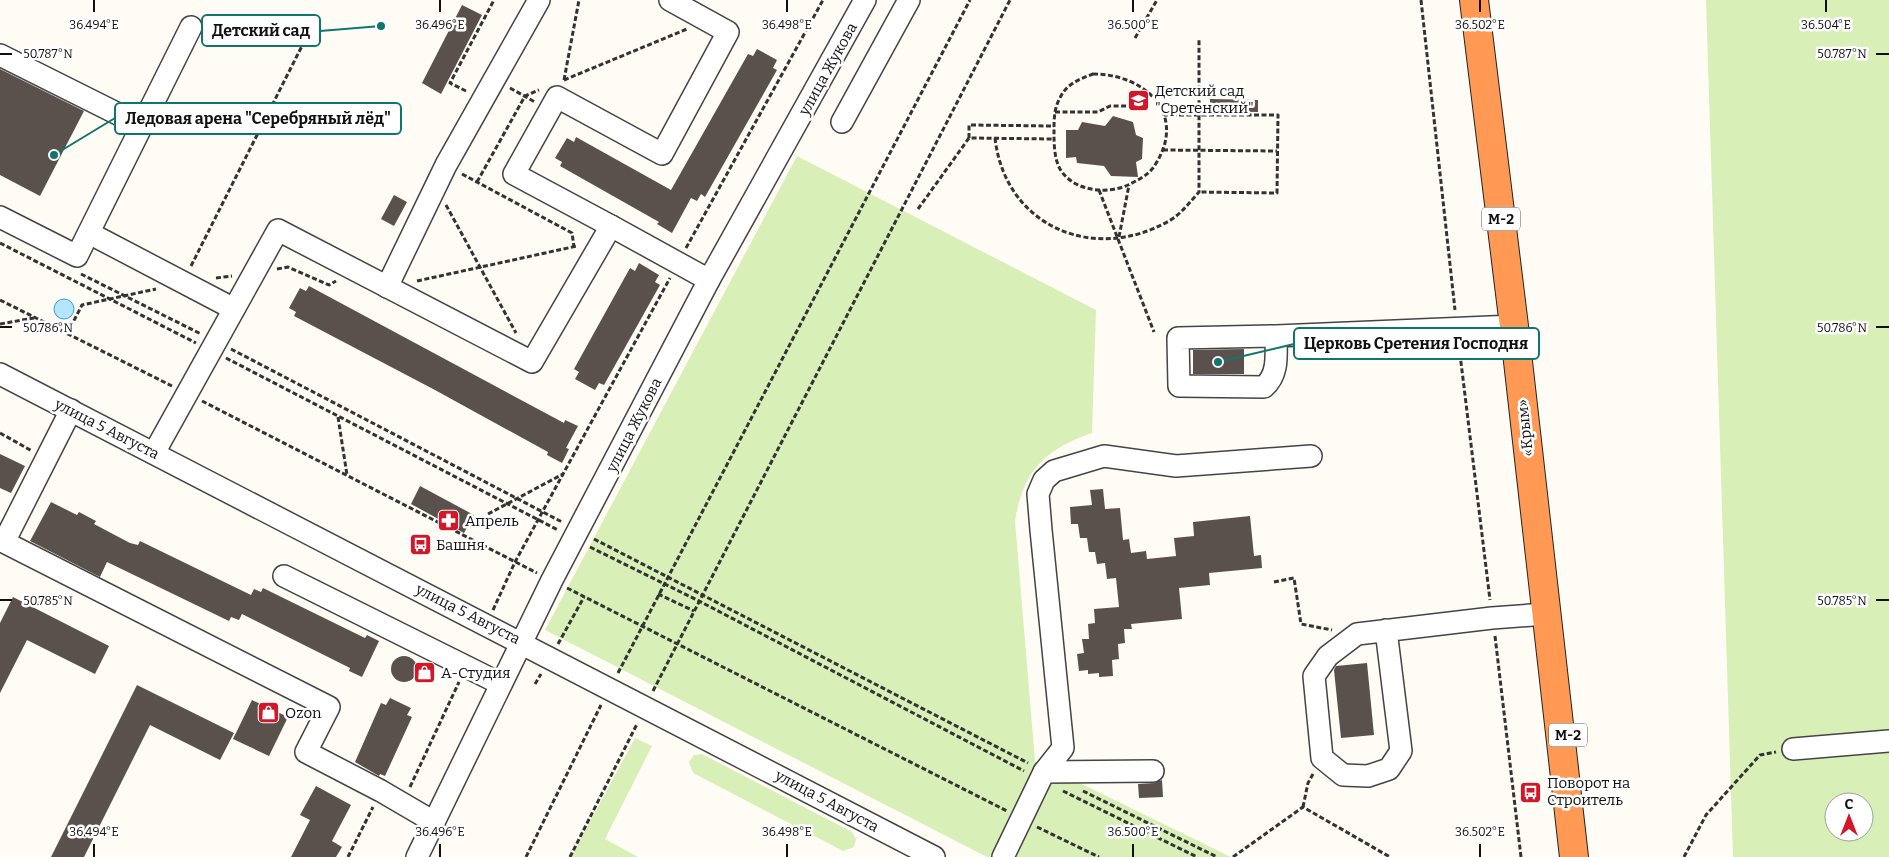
<svg xmlns="http://www.w3.org/2000/svg" width="1889" height="857" font-family="Bitter,serif">
<style>
.green{fill:#d8efb8;fill-rule:evenodd}
.water{fill:#b3e5fd;stroke:#31a0dd}
.building{fill:#5b514c}
.lines{fill:none;stroke-linecap:round;stroke-linejoin:round}
.minor-casing{stroke:#444;stroke-width:24}
.highway-casing{stroke:#222;stroke-width:30}
.path{stroke:#333;stroke-width:3;stroke-dasharray:5 2.5;stroke-linecap:butt}
.minor{stroke:#fff;stroke-width:21}
.highway{stroke:#ff9953;stroke-width:28}
.ticks{fill:none;stroke:#111;stroke-width:2}
.labels{text-anchor:middle;stroke-width:5;stroke-linejoin:round;paint-order:stroke}
.shield{fill:#fff;stroke:#585858;stroke-width:1}
.shield-label{font-size:14px;font-weight:bold;fill:#111}
.street-label{font-size:15px;fill:#111;stroke:#fff}
.poi-label{font-size:15px;fill:#111;stroke:#fff;text-anchor:start}
.ticks-label{font-size:12px;text-anchor:middle;fill:#111;stroke:#fff;stroke-width:5;stroke-linejoin:round;paint-order:stroke}
.leader{fill:none;stroke:#0f766e;stroke-width:2}
.callout-dot{fill:#0f766e;stroke:#fff;stroke-width:2}
.callout{fill:#fff;stroke:#0f766e;stroke-width:2}
.callout-label{font-size:16px;text-anchor:middle;font-weight:bold;fill:#111}
</style>
<rect width="100%" height="100%" fill="#fffcf5"/>
<!-- green -->
<g class="green">
<path d="M1706,0H1889V857H1733ZM1834,802H1864V832H1834Z"/>
<path d="M797,156L1096,310L1092,433C1045,449 1023,471 1015,521L1035,761L1231,857H987L545,630Z"/>
<polygon points="635,738 652,746 605,839 638,857 571,857"/>
<polygon points="702,754 852,832 856,839 854,847 843,851 693,773 689,762 694,755"/>
</g>
<!-- water -->
<circle class="water" cx="64" cy="309" r="10"/>
<!-- building -->
<g class="building">
<polygon points="462,5 482,15 441,94 422,83"/>
<polygon points="757,49 777,60 773,68 777,70 705,197 701,194 697,201 691,198 672,233 657,224 659,222 560,166 562,162 555,158 567,138 574,142 576,137 671,190 748,54 753,56"/>
<polygon points="0,69 84,111 40,196 0,175"/>
<polygon points="1210,99 1258,100 1258,112 1210,111"/>
<polygon points="1113,116 1133,122 1136,135 1143,138 1142,159 1136,162 1138,177 1111,176 1104,166 1077,163 1076,157 1066,158 1066,130 1078,130 1082,122 1105,126"/>
<polygon points="394,195 407,202 394,226 381,219"/>
<polygon points="639,263 659,275 655,282 660,285 604,385 599,383 595,390 575,379 579,372 574,369 630,268 635,271"/>
<polygon points="309,286 564,423 565,420 578,426 566,448 569,449 562,463 547,455 548,452 435,390 294,316 296,312 289,308 300,288 306,291"/>
<polygon points="1244,349 1244,374 1193,374 1193,350"/>
<polygon points="0,454 25,466 11,493 0,488"/>
<polygon points="420,486 474,515 464,533 411,504"/>
<polygon points="1103,489 1105,509 1120,508 1123,540 1129,539 1131,553 1146,551 1147,559 1176,556 1174,538 1194,536 1193,522 1250,516 1254,556 1261,555 1262,568 1209,573 1210,585 1179,588 1182,619 1131,624 1132,629 1124,629 1125,643 1118,644 1119,659 1112,660 1113,676 1099,677 1099,673 1088,674 1088,670 1079,671 1077,654 1084,653 1082,639 1089,639 1088,624 1095,623 1094,609 1119,607 1116,578 1107,579 1105,563 1097,564 1095,552 1089,552 1087,538 1080,538 1078,524 1071,524 1070,507 1092,505 1090,490"/>
<polygon points="51,502 77,515 79,512 96,521 94,524 130,543 138,545 140,541 251,595 254,589 261,592 263,588 365,638 367,635 379,641 362,677 349,671 350,668 242,614 239,620 231,617 229,621 107,562 100,577 30,541"/>
<polygon points="13,597 109,646 95,674 27,640 0,693 0,623"/>
<circle cx="404" cy="669" r="13"/>
<polygon points="1367,663 1374,735 1341,738 1334,670 1336,666"/>
<polygon points="137,685 234,733 220,760 150,725 84,857 51,857"/>
<polygon points="390,698 411,708 407,715 412,717 385,776 380,774 379,776 355,762 381,703 386,705"/>
<polygon points="252,700 288,717 269,756 233,739"/>
<polygon points="1162,780 1163,797 1139,798 1138,784 1154,783"/>
<polygon points="316,786 351,805 332,841 342,847 336,857 291,857 310,820 300,815"/>
</g>
<g class="lines">
<defs>
<g id="minor">
<polyline points="0,55 142,126"/>
<polyline points="842,122 909,0"/>
<polyline points="0,217 77,256 191,27"/>
<polyline points="611,226 709,280"/>
<polyline points="89,233 234,309"/>
<polyline points="387,287 446,165 539,0"/>
<path d="M1276,336C1276,355 1279,374 1264,387L1179,386L1178,338L1276,336L1514,326"/>
<polyline points="0,374 934,857"/>
<polyline points="71,410 4,542 329,707 306,752 381,791 434,822"/>
<polyline points="154,453 278,230 532,362 611,226 514,174 557,97 662,154 728,32 670,0"/>
<polyline points="284,576 501,684"/>
<polyline points="1386,630 1401,751 1389,769 1368,776 1343,775 1322,758 1314,676 1328,656 1357,634 1492,618 1546,614"/>
<polyline points="1793,749 1889,741"/>
<polyline points="1044,772 1153,771"/>
<polyline points="417,857 552,580 709,280 865,0"/>
<polyline points="1003,857 1044,772 1063,748 1041,530 1038,494 1044,480 1054,471 1104,456 1176,466 1311,456"/>
</g>
<polyline id="highway" points="1474,0 1514,326 1574,857"/>
</defs>
<!-- minor casing -->
<use href="#minor" class="minor-casing"/>
<!-- highway casing -->
<use href="#highway" class="highway-casing"/>
<!-- path -->
<g class="path">
<polyline points="1421,0 1455,310"/>
<polyline points="1135,38 1157,0"/>
<path d="M1093,74C1145,74 1188,114 1155,165C1149,175 1138,180 1128,185C1106,195 1073,191 1060,169C1054,158 1054,143 1054,131C1054,120 1054,108 1060,98C1066,84 1080,79 1093,74Z"/>
<polyline points="564,80 687,29"/>
<polyline points="564,80 579,0"/>
<polyline points="510,88 535,102"/>
<polyline points="466,91 450,83 494,0"/>
<polyline points="1055,112 1098,112 1110,106 1140,106"/>
<polyline points="1164,115 1278,115 1277,193 1199,192"/>
<polyline points="969,138 969,125 1054,126"/>
<path d="M995,138C1005,226 1093,264 1169,221C1181,214 1189,203 1199,192V39"/>
<polyline points="1163,150 1277,151"/>
<polyline points="462,174 572,233 574,247"/>
<polyline points="477,182 525,96 539,90"/>
<polyline points="1099,190 1154,332"/>
<polyline points="446,205 516,333"/>
<polyline points="918,209 969,138 1054,139"/>
<polyline points="1119,237 1129,185"/>
<polyline points="0,243 196,343"/>
<polyline points="686,248 823,0"/>
<polyline points="191,266 309,32"/>
<polyline points="277,269 288,267 329,285 336,281"/>
<polyline points="81,274 201,334"/>
<polyline points="216,278 232,276"/>
<polyline points="417,281 577,246"/>
<polyline points="0,300 172,386"/>
<polyline points="0,324 34,318"/>
<polyline points="67,334 82,305 156,289"/>
<polyline points="1459,346 1490,600"/>
<polyline points="231,349 562,522"/>
<polyline points="226,358 558,530"/>
<polyline points="202,401 537,573"/>
<polyline points="338,417 347,475"/>
<polyline points="0,433 32,451"/>
<polyline points="488,514 563,474"/>
<polyline points="594,539 1028,763"/>
<polyline points="590,547 699,601 1024,771"/>
<polyline points="1274,582 1294,578 1301,624 1332,630"/>
<polyline points="567,588 1007,811"/>
<polyline points="658,594 694,611"/>
<polyline points="493,610 515,562 670,278"/>
<polyline points="1495,636 1521,857"/>
<polyline points="558,644 584,597"/>
<polyline points="618,673 970,0"/>
<polyline points="535,684 541,674"/>
<polyline points="653,691 1010,0"/>
<polyline points="410,787 459,682"/>
<polyline points="1063,791 1197,857"/>
<polyline points="1083,791 1217,857"/>
<polyline points="1303,807 1308,783 1313,774"/>
<polyline points="1037,827 1099,857"/>
<polyline points="348,857 373,807"/>
<polyline points="526,857 601,705"/>
<polyline points="570,857 637,724"/>
<polyline points="1233,857 1303,807 1390,857"/>
<polyline points="1684,857 1706,815 1760,755 1776,752"/>
</g>
<!-- minor -->
<use href="#minor" class="minor"/>
<!-- highway -->
<use href="#highway" class="highway"/>
</g>
<!-- ticks -->
<path class="ticks" d="M94,0V12M440,0V12M787,0V12M1133,0V12M1480,0V12M1826,0V12M0,54H12M1876,54H1889M0,327H12M1876,327H1889M0,600H12M1876,600H1889M94,844V857M440,844V857M787,844V857M1133,844V857M1480,844V857"/>
<!-- icons -->
<defs>
<symbol id="school-square" viewBox="-11 -11 22 22"><rect x="-9" y="-9" width="18" height="18" rx="4" fill="#d31729" stroke="#fff"/><path d="M0-5L7-2L0 1L-7-2ZM-4 1L0 2.5L4 1V4Q0 6-4 4Z" fill="#fff"/></symbol>
<symbol id="pharmacy-square" viewBox="-11 -11 22 22"><rect x="-9" y="-9" width="18" height="18" rx="4" fill="#d31729" stroke="#fff"/><path d="M-2-6h4v4h4v4h-4v4h-4v-4h-4v-4h4Z" fill="#fff"/></symbol>
<symbol id="bus-square" viewBox="-11 -11 22 22"><rect x="-9" y="-9" width="18" height="18" rx="4" fill="#d31729" stroke="#fff"/><path d="M-5-6H5V4H4V6H2V4H-2V6H-4V4H-5ZM-3.5-4V0h7V-4ZM-3.5 1.2v1.5H-2V1.2ZM2 1.2v1.5H3.5V1.2Z" fill="#fff"/></symbol>
<symbol id="shop-square" viewBox="-11 -11 22 22"><rect x="-9" y="-9" width="18" height="18" rx="4" fill="#d31729" stroke="#fff"/><path d="M-5-2.5h2.3a2.7 3.5 0 0 1 5.4 0H5L5.5 6h-11ZM-1.5-2.5h3a1.5 2.3 0 0 0-3 0Z" fill="#fff"/></symbol>
</defs>
<g fill-rule="evenodd">
<use href="#school-square" x="1126" y="88" width="25" height="25"/>
<use href="#pharmacy-square" x="436" y="508" width="25" height="25"/>
<use href="#bus-square" x="408" y="532" width="25" height="25"/>
<use href="#shop-square" x="412" y="660" width="25" height="25"/>
<use href="#shop-square" x="256" y="700" width="25" height="25"/>
<use href="#bus-square" x="1518" y="780" width="25" height="25"/>
</g>
<g class="labels">
<!-- shield labels -->
<g class="shield">
<rect x="1482" y="207.5" width="38" height="23" rx="4"/>
<rect x="1549" y="723.5" width="38" height="23" rx="4"/>
</g>
<g class="shield-label">
<text x="1501" y="224">М-2</text>
<text x="1568" y="740">М-2</text>
</g>
<!-- street labels -->
<g class="street-label">
<text transform="translate(828 69) rotate(-61)" y="5">улица Жукова</text>
<text transform="translate(634 425) rotate(-63)" y="5">улица Жукова</text>
<text transform="translate(1525 428) rotate(-96)" y="5">«Крым»</text>
<text transform="translate(107 429) rotate(27)" y="5">улица 5 Августа</text>
<text transform="translate(468 614) rotate(27)" y="5">улица 5 Августа</text>
<text transform="translate(827 801) rotate(28)" y="5">улица 5 Августа</text>
</g>
<!-- poi labels -->
<g class="poi-label">
<text x="1155" y="96">Детский сад<tspan x="1155" dy="17">"Сретенский"</tspan></text>
<text x="465" y="526">Апрель</text>
<text x="436" y="550">Башня</text>
<text x="441" y="678">А-Студия</text>
<text x="285" y="718">Ozon</text>
<text x="1547" y="788">Поворот на<tspan x="1547" dy="17">Строитель</tspan></text>
</g>
</g>
<g class="ticks-label">
<text x="94" y="29">36.494°E</text>
<text x="440" y="29">36.496°E</text>
<text x="787" y="29">36.498°E</text>
<text x="1133" y="29">36.500°E</text>
<text x="1480" y="29">36.502°E</text>
<text x="1826" y="29">36.504°E</text>
<text x="48" y="58">50.787°N</text>
<text x="1842" y="58">50.787°N</text>
<text x="48" y="332">50.786°N</text>
<text x="1842" y="332">50.786°N</text>
<text x="48" y="605">50.785°N</text>
<text x="1842" y="605">50.785°N</text>
<text x="94" y="836">36.494°E</text>
<text x="440" y="836">36.496°E</text>
<text x="787" y="836">36.498°E</text>
<text x="1133" y="836">36.500°E</text>
<text x="1480" y="836">36.502°E</text>
</g>
<!-- callouts -->
<path class="leader" d="M381 26L320 31M54 155L115 118M1218 362L1294 344"/>
<g class="callout-dot">
<circle cx="381" cy="26" r="5"/>
<circle cx="54" cy="155" r="5"/>
<circle cx="1218" cy="362" r="5"/>
</g>
<g class="callout">
<rect x="202" y="15" width="118" height="31" rx="5"/>
<rect x="115" y="103" width="286" height="31" rx="5"/>
<rect x="1294" y="328" width="245" height="31" rx="5"/>
</g>
<g class="callout-label">
<text x="261" y="36">Детский сад</text>
<text x="258" y="124">Ледовая арена "Серебряный лёд"</text>
<text x="1416" y="349">Церковь Сретения Господня</text>
</g>
<!-- north arrow -->
<g transform="translate(1849 817)"><circle r="24" fill="#ffffff" stroke="#a0a0a0"/>
<path d="M0-4L9 19L0 12L-9 19Z" fill="#d31729"/>
<text y="-8" font-size="14" font-weight="bold" text-anchor="middle" fill="#111111">С</text>
</g>
</svg>
